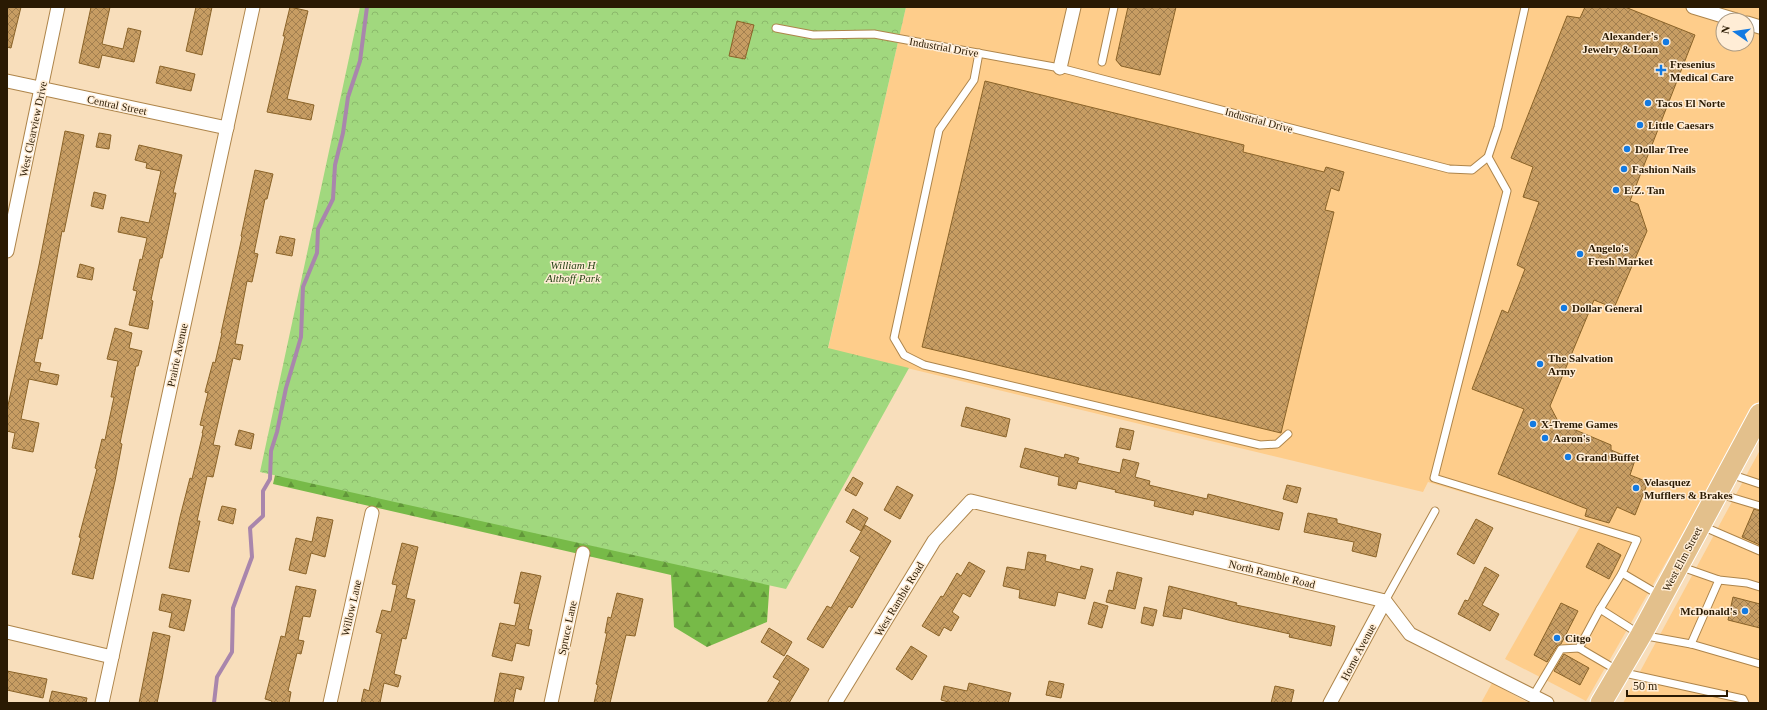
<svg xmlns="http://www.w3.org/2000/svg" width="1767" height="710" font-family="'Times New Roman',serif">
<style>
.built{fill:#fecd8b;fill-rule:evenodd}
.forest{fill:url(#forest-firs)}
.park{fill:url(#park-crowns)}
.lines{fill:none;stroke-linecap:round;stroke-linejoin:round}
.stream{stroke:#a986ac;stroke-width:4}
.building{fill:url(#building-cross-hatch);stroke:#8a6328}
.lane-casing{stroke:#ae854b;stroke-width:9}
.street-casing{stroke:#ae854b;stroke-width:15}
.primary-casing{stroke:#fff;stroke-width:23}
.lane{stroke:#fff;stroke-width:7}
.street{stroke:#fff;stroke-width:13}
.primary{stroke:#e3c08c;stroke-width:21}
.poi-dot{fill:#137ae2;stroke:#ffedd6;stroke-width:1.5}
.labels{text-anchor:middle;stroke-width:3;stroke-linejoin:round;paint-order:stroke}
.poi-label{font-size:11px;font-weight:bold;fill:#2a1a03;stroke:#ffedd6;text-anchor:start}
.street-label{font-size:11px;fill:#2a1a03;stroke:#ffedd6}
.park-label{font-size:11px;font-style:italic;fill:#2a4518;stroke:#ffedd6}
</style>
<defs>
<pattern id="forest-firs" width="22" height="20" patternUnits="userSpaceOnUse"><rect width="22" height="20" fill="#77ba48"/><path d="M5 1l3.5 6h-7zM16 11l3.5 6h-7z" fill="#62963a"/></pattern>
<pattern id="park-crowns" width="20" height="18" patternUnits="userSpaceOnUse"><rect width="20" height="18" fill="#a1d87e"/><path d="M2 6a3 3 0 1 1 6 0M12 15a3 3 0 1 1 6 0" fill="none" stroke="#8bb96b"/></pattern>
<pattern id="building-cross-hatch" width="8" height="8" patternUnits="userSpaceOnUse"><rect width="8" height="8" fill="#c79d63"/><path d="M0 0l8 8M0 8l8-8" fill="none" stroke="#a27f4f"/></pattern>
</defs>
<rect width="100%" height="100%" fill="#f8debb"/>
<!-- built -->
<g class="built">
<path d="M906,7H1760V399L1586,701L1505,659L1580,527L1428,482L1423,492L828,349ZM1723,20H1747V44H1723Z"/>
<polygon points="1760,450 1760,703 1623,703"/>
<polygon points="1492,683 1529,703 1481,703"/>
</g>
<!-- forest -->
<polygon class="forest" points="333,220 770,578 767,622 707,647 674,627 671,575 273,484"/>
<!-- park -->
<polygon class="park" points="360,7 906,7 828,348 909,368 786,589 260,472"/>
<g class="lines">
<!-- stream -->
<polyline class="stream" points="214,703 217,677 232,652 233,608 252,557 250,528 263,516 263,491 270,479 271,451 277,432 286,388 301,337 303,287 317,253 318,229 333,199 335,165 343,133 348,97 360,61 367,7"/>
</g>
<!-- building -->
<g class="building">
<polygon points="7,7 21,7 11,48 7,47"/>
<polygon points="91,7 110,7 102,44 123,49 128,28 141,31 134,62 102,55 99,68 79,63"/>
<polygon points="196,7 212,7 202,55 186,51"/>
<polygon points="290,7 308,11 287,99 314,105 311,120 267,112 285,36 283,36"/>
<polygon points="1128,7 1176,7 1160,75 1121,66 1116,60"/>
<polygon points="1585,7 1625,7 1695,35 1630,201 1638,204 1647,231 1614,308 1594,300 1550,406 1559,423 1611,445 1611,450 1635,460 1630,475 1648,482 1635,515 1617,507 1609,523 1585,516 1587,509 1498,474 1524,409 1472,389 1502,310 1508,313 1525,269 1517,265 1539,202 1523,197 1533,167 1511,158 1567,16 1580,18"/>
<polygon points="737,21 754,25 745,59 729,56"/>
<polygon points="160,66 195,74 191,91 156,83"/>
<polygon points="985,81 1244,145 1243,152 1324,172 1326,167 1344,172 1339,191 1331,188 1325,210 1334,212 1281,433 922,347"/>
<polygon points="65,131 84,135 64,232 62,231 42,339 39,338 34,362 41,363 39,371 59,375 57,385 29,379 21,419 39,423 33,452 12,448 15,433 7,431 7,410 39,265"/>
<polygon points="99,133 111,135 109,149 96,147"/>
<polygon points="139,145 182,155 173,193 176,193 162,258 160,258 151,300 153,301 148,329 129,325 137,291 133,290 140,259 142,260 147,238 118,232 121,217 149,223 161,171 146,168 147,163 135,160"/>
<polygon points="255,170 273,174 267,199 265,199 254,253 258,254 252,282 247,281 235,344 243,345 240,360 233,358 224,397 213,445 220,446 213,477 207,476 197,521 200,521 189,572 169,568 180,517 190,478 192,479 203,433 202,433 204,426 200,425 208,393 205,392 213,362 215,363 222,333 221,333 242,237 241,236"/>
<polygon points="94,192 106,195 103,209 91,206"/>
<polygon points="280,236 295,239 292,256 276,253"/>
<polygon points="80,264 94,268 92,280 77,277"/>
<polygon points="115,328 132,333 129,348 142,351 138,366 136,366 120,443 122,444 115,481 93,579 72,574 81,538 79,537 97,469 95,468 102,439 105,440 114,397 111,397 118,361 107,359"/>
<polygon points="966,407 1010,419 1006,437 961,426"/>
<polygon points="1120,428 1134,431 1130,450 1116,447"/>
<polygon points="239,430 254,434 251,449 235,445"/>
<polygon points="1025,448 1064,458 1065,454 1079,458 1077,463 1120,473 1123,459 1139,463 1135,477 1150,481 1149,485 1207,499 1208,494 1283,513 1279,530 1194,510 1193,515 1154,506 1155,501 1115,492 1116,490 1078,481 1076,489 1058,485 1059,477 1020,467"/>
<polygon points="853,477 863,483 856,496 845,490"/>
<polygon points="1287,485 1301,488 1297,503 1283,499"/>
<polygon points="897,486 913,495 900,519 884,510"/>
<polygon points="222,506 236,509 233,524 218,520"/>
<polygon points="853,509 868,518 861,531 846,522"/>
<polygon points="1754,509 1760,511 1760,545 1742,537"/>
<polygon points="1308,513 1337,519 1337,523 1381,534 1376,557 1352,551 1354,542 1304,532"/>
<polygon points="317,517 333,520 325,557 311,553 306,574 289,570 296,538 312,542"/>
<polygon points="1476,519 1493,528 1474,564 1457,554"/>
<polygon points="865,525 891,541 852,608 849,606 823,648 807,639 827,606 831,608 860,557 850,551"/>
<polygon points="402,543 418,547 406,598 415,600 406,639 402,638 394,674 401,676 398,687 384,683 380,703 361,703 364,689 369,691 382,634 376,632 382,610 391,612 397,585 392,584"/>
<polygon points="1598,543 1621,555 1609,579 1586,567"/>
<polygon points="1028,552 1046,555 1045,561 1080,570 1081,566 1093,569 1085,599 1058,592 1055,606 1019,598 1020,590 1003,586 1007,567 1025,570"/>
<polygon points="969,562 985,571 970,597 963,593 952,612 959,617 951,631 944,627 939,636 922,626 941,596 943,597 957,573 961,576"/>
<polygon points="1485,567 1499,575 1482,605 1499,614 1490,631 1458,614 1465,600 1468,601"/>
<polygon points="521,572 541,576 528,629 532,630 529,646 516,643 512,661 492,656 500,623 515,626 520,604 514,603"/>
<polygon points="1117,572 1142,578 1135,609 1106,602 1109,590 1113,591"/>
<polygon points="296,586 316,590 310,617 303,616 298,640 304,641 301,654 297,653 288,691 291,692 289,703 271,703 272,701 265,699 281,636 285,637"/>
<polygon points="1169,586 1237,603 1236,605 1335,626 1331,646 1289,637 1290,634 1232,621 1183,608 1181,619 1163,616"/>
<polygon points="617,593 643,599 635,636 626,635 610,703 594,703 598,685 596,684 607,633 605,633 608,617 611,618"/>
<polygon points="162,594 191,600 184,631 169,627 172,613 159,610"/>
<polygon points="1733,597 1760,604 1760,628 1728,620"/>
<polygon points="1094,602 1108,606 1102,628 1088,624"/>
<polygon points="1561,603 1578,611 1561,644 1557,646 1547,662 1534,655"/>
<polygon points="1144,607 1157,610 1153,626 1141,623"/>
<polygon points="769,628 792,642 784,656 761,642"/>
<polygon points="153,632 170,636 162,679 157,703 139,703"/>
<polygon points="911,646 927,656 912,680 896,669"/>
<polygon points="1564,654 1589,668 1580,685 1554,671"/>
<polygon points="787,655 809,669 789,703 767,703 780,681 773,677"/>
<polygon points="7,671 47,679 43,698 7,690"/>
<polygon points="500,673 524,677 521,690 516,688 513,703 494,703"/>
<polygon points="1049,681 1064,684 1061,698 1046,695"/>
<polygon points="969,683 1011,693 1008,703 952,703 941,700 944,686 967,691"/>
<polygon points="1275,686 1294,690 1291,703 1271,703"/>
<polygon points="52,691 87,698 86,703 49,703"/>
</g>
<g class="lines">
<defs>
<g id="lane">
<polyline points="776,28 813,35 874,34 1060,68 1449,169 1472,170 1488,157 1498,127 1525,7"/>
<polyline points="979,53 974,80 939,130 894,338 904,355 924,365 1260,445 1277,444 1288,434"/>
<polyline points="1102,62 1114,7"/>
<polyline points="1488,157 1507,191 1434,478 1637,540 1622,573 1661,596"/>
<polyline points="1730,474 1760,484"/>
<polyline points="1720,494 1760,506"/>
<polyline points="1702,526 1760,551"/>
<polyline points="1679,566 1719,580 1747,583 1760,587"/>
<polyline points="1385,601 1435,511"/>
<polyline points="1600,609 1622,573"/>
<polyline points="1691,644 1719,580"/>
<polyline points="1579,648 1620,672 1743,699 1745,703"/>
<polyline points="1533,696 1561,649 1579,648 1600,609 1641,635 1691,644 1760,664"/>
</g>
<g id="street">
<polyline points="1693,7 1736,20"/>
<polyline points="1747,23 1760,27"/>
<polyline points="1060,68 1074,7"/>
<polyline points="7,81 227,128"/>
<polyline points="7,251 58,7"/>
<polyline points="7,632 112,657"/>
<polyline points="102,703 253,7"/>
<polyline points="330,703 372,513"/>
<polyline points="551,703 583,553"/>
<polyline points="835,703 934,541 971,501 1385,601 1410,634 1547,703"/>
<polyline points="1330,703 1385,601"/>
</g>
<polyline id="primary" points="1601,703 1641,635 1760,414"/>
</defs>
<!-- lane casing -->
<use href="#lane" class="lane-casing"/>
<!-- street casing -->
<use href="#street" class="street-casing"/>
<!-- primary casing -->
<use href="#primary" class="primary-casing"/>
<!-- lane -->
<use href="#lane" class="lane"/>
<!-- street -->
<use href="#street" class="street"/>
<!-- primary -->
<use href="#primary" class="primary"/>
</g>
<!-- markers -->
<g class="poi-dot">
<circle cx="1666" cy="42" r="4"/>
<path d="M1659 64h4v4h4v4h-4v4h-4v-4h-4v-4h4z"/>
<circle cx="1648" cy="103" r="4"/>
<circle cx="1640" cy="125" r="4"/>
<circle cx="1627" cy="149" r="4"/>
<circle cx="1624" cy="169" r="4"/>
<circle cx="1616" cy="190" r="4"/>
<circle cx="1580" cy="254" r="4"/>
<circle cx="1564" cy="308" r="4"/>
<circle cx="1540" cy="364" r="4"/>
<circle cx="1533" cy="424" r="4"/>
<circle cx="1545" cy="438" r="4"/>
<circle cx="1568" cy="457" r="4"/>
<circle cx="1636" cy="488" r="4"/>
<circle cx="1745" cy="611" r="4"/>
<circle cx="1557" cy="638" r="4"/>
</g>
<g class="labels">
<!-- poi labels -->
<g class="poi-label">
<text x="1658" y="40" text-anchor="end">Alexander's<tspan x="1658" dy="13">Jewelry &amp; Loan</tspan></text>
<text x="1670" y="68">Fresenius<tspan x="1670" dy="13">Medical Care</tspan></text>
<text x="1656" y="107">Tacos El Norte</text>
<text x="1648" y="129">Little Caesars</text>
<text x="1635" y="153">Dollar Tree</text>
<text x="1632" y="173">Fashion Nails</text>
<text x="1624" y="194">E.Z. Tan</text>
<text x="1588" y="252">Angelo's<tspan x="1588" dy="13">Fresh Market</tspan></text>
<text x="1572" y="312">Dollar General</text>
<text x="1548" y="362">The Salvation<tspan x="1548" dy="13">Army</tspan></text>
<text x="1541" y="428">X-Treme Games</text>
<text x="1553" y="442">Aaron's</text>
<text x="1576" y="461">Grand Buffet</text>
<text x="1644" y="486">Velasquez<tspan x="1644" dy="13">Mufflers &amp; Brakes</tspan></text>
<text x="1737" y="615" text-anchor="end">McDonald's</text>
<text x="1565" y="642">Citgo</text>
</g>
<!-- street labels -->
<g class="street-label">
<text transform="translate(944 47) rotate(10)" y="4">Industrial Drive</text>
<text transform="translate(117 105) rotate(12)" y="4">Central Street</text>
<text transform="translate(1259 120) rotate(15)" y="4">Industrial Drive</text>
<text transform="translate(33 129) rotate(-78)" y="4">West Clearview Drive</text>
<text transform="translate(177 355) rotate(-78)" y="4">Prairie Avenue</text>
<text transform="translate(1682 559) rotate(-62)" y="4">West Elm Street</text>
<text transform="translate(1272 574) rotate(14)" y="4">North Ramble Road</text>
<text transform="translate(899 599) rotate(-59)" y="4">West Ramble Road</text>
<text transform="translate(351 608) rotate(-77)" y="4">Willow Lane</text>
<text transform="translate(567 628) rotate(-78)" y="4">Spruce Lane</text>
<text transform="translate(1358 652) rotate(-62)" y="4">Home Avenue</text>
</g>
<!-- park labels -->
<g class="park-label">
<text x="573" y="269">William H<tspan x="573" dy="13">Althoff Park</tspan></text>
</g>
</g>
<!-- border -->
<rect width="1767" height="710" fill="none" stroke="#2a1a03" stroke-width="16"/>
<!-- north arrow -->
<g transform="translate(1735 32) rotate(283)"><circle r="19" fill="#ffedd6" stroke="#aa9982"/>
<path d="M0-3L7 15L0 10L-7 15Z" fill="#137ae2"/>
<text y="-6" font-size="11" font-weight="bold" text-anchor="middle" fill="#2a1a03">N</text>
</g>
<!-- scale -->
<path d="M1627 690v6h100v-6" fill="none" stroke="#2a1a03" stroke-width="2"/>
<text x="1633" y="690" font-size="12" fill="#2a1a03" stroke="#ffedd6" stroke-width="3" paint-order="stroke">50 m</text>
</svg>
